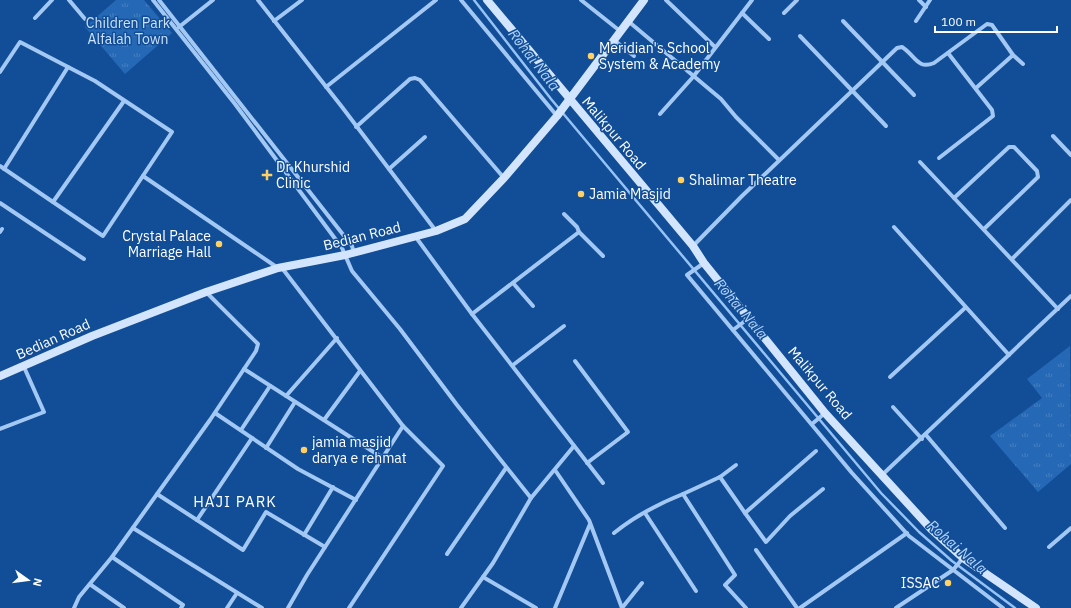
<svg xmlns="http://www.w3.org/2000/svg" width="1071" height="608" font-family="'IBM Plex Sans',sans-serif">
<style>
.park{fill:url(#park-tufts)}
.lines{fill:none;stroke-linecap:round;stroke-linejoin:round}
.stream{stroke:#95c3f6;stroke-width:2.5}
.street{stroke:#a3c8f3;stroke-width:4}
.secondary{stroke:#d2e5fd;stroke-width:8}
.poi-dot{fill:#ffd165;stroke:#124e97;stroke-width:1.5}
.labels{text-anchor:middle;stroke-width:3;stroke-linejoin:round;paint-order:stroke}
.park-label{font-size:14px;fill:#cbe2fd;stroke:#124e97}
.poi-label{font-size:14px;fill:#fff;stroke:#124e97;text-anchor:start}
.street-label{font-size:14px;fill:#fff;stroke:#124e97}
.water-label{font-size:15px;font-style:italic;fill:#afd2fa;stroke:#124e97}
.neighbourhood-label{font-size:15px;letter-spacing:1px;fill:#fff;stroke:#124e97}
</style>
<defs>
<pattern id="park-tufts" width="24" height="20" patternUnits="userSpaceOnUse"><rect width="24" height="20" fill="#2568b6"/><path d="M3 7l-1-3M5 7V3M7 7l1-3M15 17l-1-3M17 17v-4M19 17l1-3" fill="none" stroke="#467fc1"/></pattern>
</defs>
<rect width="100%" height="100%" fill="#124e97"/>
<!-- park -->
<g class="park">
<polygon points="116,0 144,0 172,33 125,74 85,27"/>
<polygon points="1070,346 1071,464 1038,492 990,436 1042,398 1027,379"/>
</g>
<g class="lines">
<!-- stream -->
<polyline class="stream" points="474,0 551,99 881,493 919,532 952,561 1015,608"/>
<!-- street -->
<g class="street">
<polyline points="69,0 85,19"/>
<polyline points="153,0 235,104 342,248 352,271 400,329 457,405 531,498"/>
<polyline points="159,0 352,246 354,253"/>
<polyline points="258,0 342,107 436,231"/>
<polyline points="461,0 557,116"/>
<polyline points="581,0 620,31"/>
<polyline points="666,0 715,47"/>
<polyline points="919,0 926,7"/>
<polyline points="742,13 769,39"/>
<polyline points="784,13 797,0"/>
<polyline points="35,18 52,0"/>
<polyline points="274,21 302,0"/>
<polyline points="628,21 721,99 736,117 779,160"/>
<polyline points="843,21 914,95"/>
<polyline points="916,21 930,0"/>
<polyline points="179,27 213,0"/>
<polyline points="800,36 886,126"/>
<polyline points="614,40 634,56"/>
<polyline points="0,72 20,42 95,81 172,132 103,236 0,166"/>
<polyline points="326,87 436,0"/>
<polyline points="976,88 1013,55"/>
<polyline points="660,114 693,77 752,0"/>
<polyline points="356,127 410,79 415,78 420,80 504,178"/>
<polyline points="1053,136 1071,155"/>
<polyline points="939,158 993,116 992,110 948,53"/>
<polyline points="920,162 954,198"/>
<polyline points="4,169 68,67"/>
<polyline points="389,169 425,137"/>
<polyline points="143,176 278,268"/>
<polyline points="53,202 124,101"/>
<polyline points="0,203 84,259"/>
<polyline points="564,214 577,227 579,232"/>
<polyline points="894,227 1009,355"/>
<polyline points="984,229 1038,177 1037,171 1014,147 1009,147 954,198 1058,309"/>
<polyline points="0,232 2,229"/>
<polyline points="415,236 472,314 603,483"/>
<path d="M693,246L742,196L897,48L902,47C915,55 917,70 934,63L987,24L992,25L1013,55L1023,64"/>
<polyline points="1012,259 1071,200"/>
<polyline points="704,263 687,275 852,473 909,536 1003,608"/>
<polyline points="282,268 403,426 443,466 349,608"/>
<polyline points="513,283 533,306"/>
<polyline points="472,314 579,232 603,256"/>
<polyline points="733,330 749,318"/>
<polyline points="575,361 628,432 587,463"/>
<polyline points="513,365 564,326"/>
<polyline points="244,369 383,458"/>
<polyline points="890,377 965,308"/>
<polyline points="286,396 337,338"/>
<polyline points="893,407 922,439"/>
<polyline points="215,413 298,469 356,500"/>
<polyline points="324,420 360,371"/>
<polyline points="812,424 825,413"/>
<polyline points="0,429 44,412 24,367"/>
<polyline points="241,430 270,386"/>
<polyline points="926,435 1005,528"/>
<polyline points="266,448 295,402"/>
<polyline points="555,470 589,520 622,608"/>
<polyline points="881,476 1071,296"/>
<polyline points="720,477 745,513 816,451"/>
<polyline points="157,494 243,550 266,512 325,547"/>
<polyline points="683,494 720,477 736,465"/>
<polyline points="645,513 696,591"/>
<polyline points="745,513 766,542 790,516 823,489"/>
<polyline points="197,520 252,438"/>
<polyline points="133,528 262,608"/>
<path d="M614,533C635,516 658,504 683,494L735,575L725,585L746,608"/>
<polyline points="304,535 333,487"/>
<polyline points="1049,547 1071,528"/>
<polyline points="756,550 797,608"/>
<polyline points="447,554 506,468"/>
<polyline points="112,557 183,605 181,608"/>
<polyline points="483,577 536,608"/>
<polyline points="91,585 124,608"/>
<polyline points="74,608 79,597 112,557 210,420 256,351 258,344 206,292"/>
<polyline points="227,608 237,593"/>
<polyline points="288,608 307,575 403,426"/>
<polyline points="461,608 493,563 531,498 574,446"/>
<polyline points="555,608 590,524"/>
<polyline points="622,608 642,583"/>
<polyline points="800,608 907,533"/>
<polyline points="896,608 953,570 963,558"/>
</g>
<!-- secondary -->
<g class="secondary">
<polyline points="487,0 693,246 704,263 825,413 931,529 963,558 1036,608"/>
<polyline points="0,376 92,336 206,292 278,268 345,255 436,231 465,219 504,178 557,116 644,0"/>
</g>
</g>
<!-- markers -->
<g class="poi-dot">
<circle cx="591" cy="56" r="4"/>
<path d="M265 169h4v4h4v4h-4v4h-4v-4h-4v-4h4z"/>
<circle cx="681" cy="180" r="4"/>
<circle cx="581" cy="194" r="4"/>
<circle cx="219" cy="244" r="4"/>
<circle cx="304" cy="450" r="4"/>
<circle cx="948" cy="583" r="4"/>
</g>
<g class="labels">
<!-- park labels -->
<g class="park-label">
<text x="128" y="28">Children Park<tspan x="128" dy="16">Alfalah Town</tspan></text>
</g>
<!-- poi labels -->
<g class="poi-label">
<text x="599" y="53">Meridian's School<tspan x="599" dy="16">System &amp; Academy</tspan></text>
<text x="276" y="172">Dr Khurshid<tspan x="276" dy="16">Clinic</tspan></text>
<text x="689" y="185">Shalimar Theatre</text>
<text x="589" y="199">Jamia Masjid</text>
<text x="211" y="241" text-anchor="end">Crystal Palace<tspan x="211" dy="16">Marriage Hall</tspan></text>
<text x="312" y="447">jamia masjid<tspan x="312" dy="16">darya e rehmat</tspan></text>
<text x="940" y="588" text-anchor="end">ISSAC</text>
</g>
<!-- street labels -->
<g class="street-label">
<text transform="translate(614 133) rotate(50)" y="5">Malikpur Road</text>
<text transform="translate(362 236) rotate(-14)" y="5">Bedian Road</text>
<text transform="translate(53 339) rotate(-24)" y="5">Bedian Road</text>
<text transform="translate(820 383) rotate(50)" y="5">Malikpur Road</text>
</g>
<!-- water labels -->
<g class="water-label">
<text transform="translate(534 60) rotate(52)" y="5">Rohai Nala</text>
<text transform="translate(741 309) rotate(50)" y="5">Rohai Nala</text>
<text transform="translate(957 547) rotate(41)" y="5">Rohai Nala</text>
</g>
<!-- neighbourhood labels -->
<g class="neighbourhood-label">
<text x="235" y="507">HAJI PARK</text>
</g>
</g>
<!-- north arrow -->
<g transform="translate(28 580) rotate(104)" stroke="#124e97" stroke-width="3" paint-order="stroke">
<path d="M0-3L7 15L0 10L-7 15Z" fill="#ffffff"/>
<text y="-6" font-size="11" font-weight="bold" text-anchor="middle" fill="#ffffff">N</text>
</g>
<!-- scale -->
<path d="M935 26v6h122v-6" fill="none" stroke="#ffffff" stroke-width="2"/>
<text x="941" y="26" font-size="12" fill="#ffffff" stroke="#124e97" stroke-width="3" paint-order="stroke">100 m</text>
</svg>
